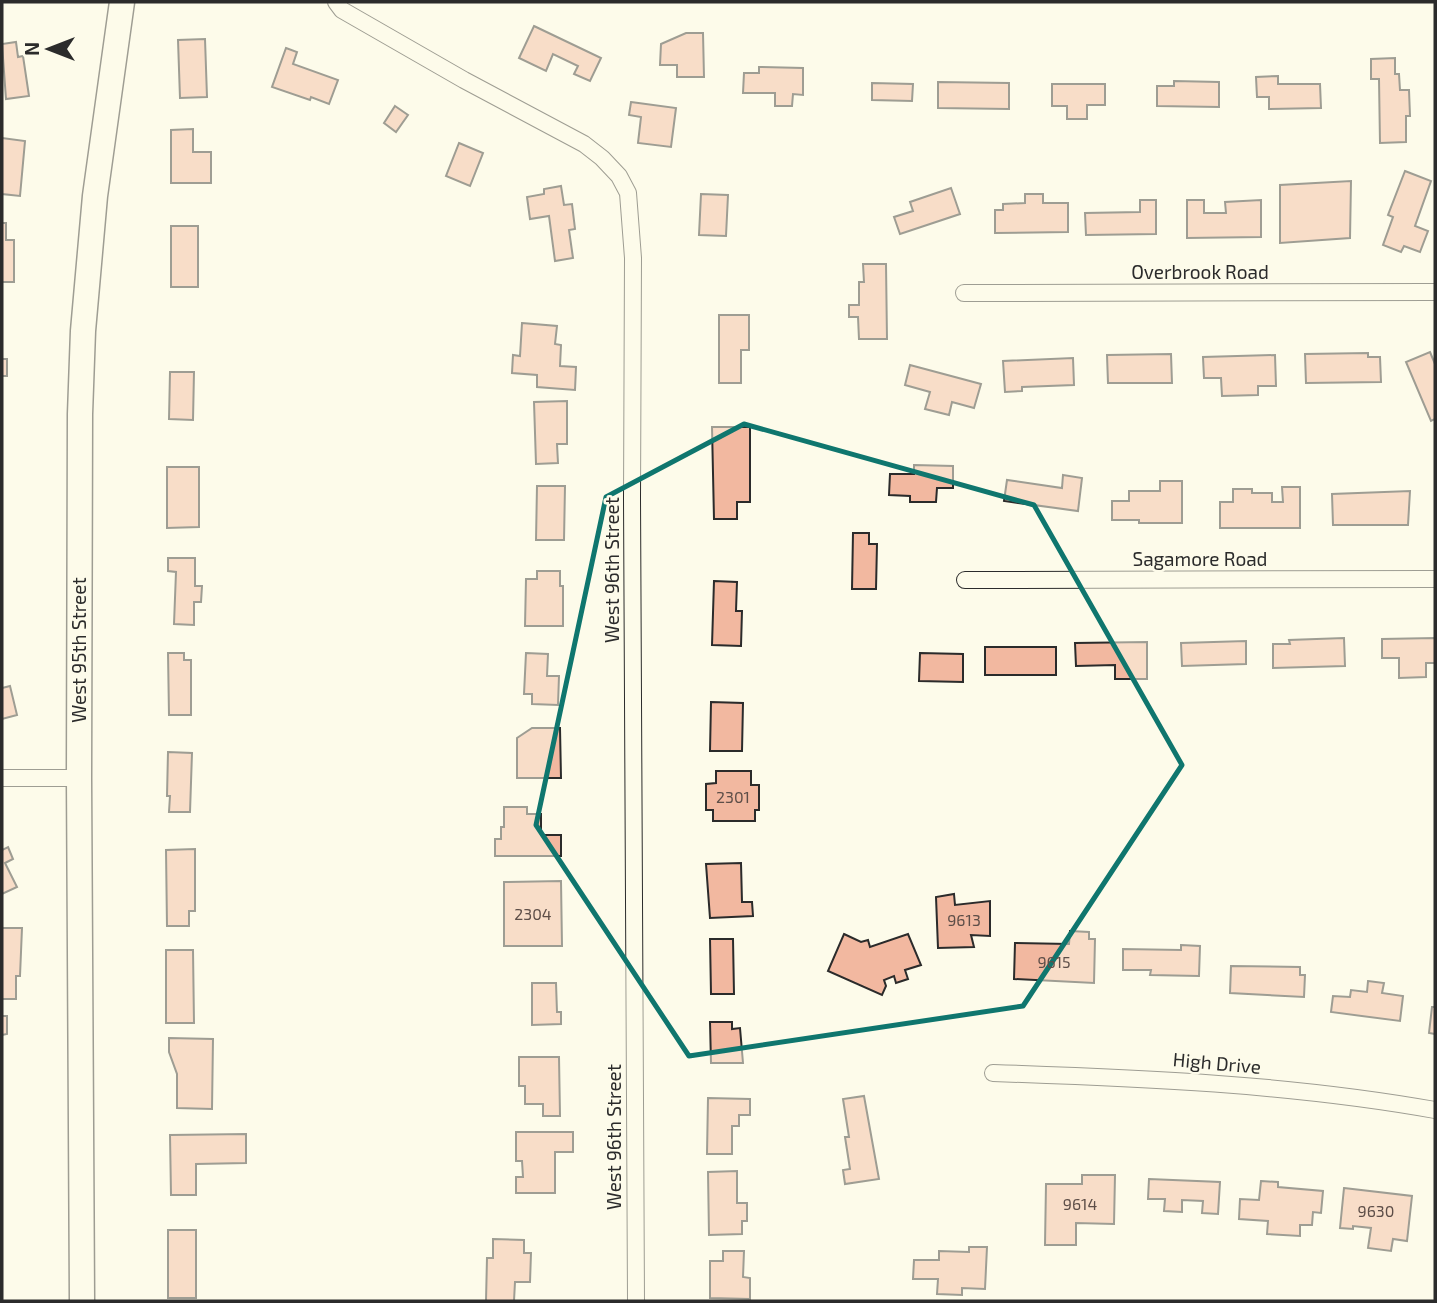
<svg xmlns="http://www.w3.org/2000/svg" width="1437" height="1303" font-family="'Exo 2',sans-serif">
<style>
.building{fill:#f2b8a0;stroke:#2b2b2b;stroke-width:2}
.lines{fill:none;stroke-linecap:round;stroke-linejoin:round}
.street-casing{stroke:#2b2b2b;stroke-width:18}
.primary-casing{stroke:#2b2b2b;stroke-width:27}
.street{stroke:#fdfbea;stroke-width:16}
.primary{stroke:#fdfbea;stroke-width:24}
.marked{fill:none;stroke:#0f766e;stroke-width:5;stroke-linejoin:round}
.labels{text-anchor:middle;stroke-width:5;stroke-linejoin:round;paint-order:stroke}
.number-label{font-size:16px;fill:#5d4e48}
.street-label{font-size:19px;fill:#2b2b2b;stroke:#fdfbea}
</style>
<rect width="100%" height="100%" fill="#fdfbea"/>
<!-- building -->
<g class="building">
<polygon points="534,26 601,58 590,81 574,74 578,66 553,54 546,71 519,58"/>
<polygon points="686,33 703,33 704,77 677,77 677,65 660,65 661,44"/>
<polygon points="205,39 207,97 180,98 178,40"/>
<polygon points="16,42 18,57 23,56 29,96 6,99 2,44"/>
<polygon points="286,48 297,52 293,64 338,80 329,104 311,97 310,100 272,87"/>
<polygon points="1395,58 1395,74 1399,74 1400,90 1409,90 1410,116 1406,116 1406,142 1380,143 1379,79 1371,79 1371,59"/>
<polygon points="759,67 803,68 803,95 793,94 792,106 775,106 775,93 743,93 744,73 759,73"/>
<polygon points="1278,76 1278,84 1320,84 1321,108 1269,109 1269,97 1257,97 1256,77"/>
<polygon points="1174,81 1219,82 1219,107 1157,106 1157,86 1174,86"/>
<polygon points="938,82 1009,83 1009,109 938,108"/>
<polygon points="872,83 913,84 912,101 872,100"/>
<polygon points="1052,84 1105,84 1105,105 1087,105 1087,119 1067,119 1067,106 1052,106"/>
<polygon points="631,102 676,108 671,147 638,143 641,117 629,115"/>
<polygon points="395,106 408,115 396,132 384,123"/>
<polygon points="193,129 193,152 211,152 211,183 171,183 171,130"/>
<polygon points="2,138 25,141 20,196 2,194"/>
<polygon points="459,143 483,153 470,186 446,176"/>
<polygon points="1405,171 1431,181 1415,226 1428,231 1420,252 1404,246 1401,252 1383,245 1393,217 1388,215"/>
<polygon points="1351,181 1350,238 1280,243 1280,185"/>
<polygon points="561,186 564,205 572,204 575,229 569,230 573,258 555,261 549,216 530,219 527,197 544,194 544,189"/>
<polygon points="951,188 960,214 900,234 894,217 913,211 910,202"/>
<polygon points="701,194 728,195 726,236 699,235"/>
<polygon points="1025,194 1043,194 1043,203 1068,203 1068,232 995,233 995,210 1003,210 1003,204 1025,203"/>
<polygon points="1140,200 1156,200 1156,234 1086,235 1085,213 1140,212"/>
<polygon points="1187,200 1204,200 1204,213 1226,213 1225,202 1261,200 1261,237 1187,238"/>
<polygon points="2,223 6,223 6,240 14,240 14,282 2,282"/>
<rect x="171" y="226" width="27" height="61"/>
<polygon points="863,264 886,264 887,339 859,339 858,317 849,317 849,305 859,305 859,282 864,282"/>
<polygon points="719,315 749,315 749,350 741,350 741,383 719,383"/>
<polygon points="522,323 557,326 555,344 561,345 560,366 576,367 575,390 537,387 537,375 512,373 513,355 520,356"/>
<polygon points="1430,352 1435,364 1435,419 1431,421 1406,362"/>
<polygon points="1368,353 1368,357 1380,357 1381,382 1306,383 1305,354"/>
<polygon points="1171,354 1172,383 1108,383 1107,355"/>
<polygon points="1275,355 1276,386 1258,386 1258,395 1222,396 1221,378 1204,378 1203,357"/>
<polygon points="1073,358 1074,385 1022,387 1022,391 1005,392 1003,361"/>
<polygon points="2,359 7,359 7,376 2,376 2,394"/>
<polygon points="910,365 981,384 974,408 952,402 949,415 925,409 930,392 905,385"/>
<polygon points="170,372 194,372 193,420 169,419"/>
<polygon points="567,401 567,444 557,444 558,463 536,464 534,402"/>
<polygon points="712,427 750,427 750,502 737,502 737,519 714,519"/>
<polygon points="914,465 953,466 953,488 937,488 936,502 910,502 910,496 889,495 890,474 914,474"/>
<polygon points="167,467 199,467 199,527 167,528"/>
<polygon points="1063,475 1082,478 1078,511 1004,501 1007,480 1062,488"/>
<polygon points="1160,481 1182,481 1182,523 1139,523 1139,520 1112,520 1112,501 1129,501 1129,491 1160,491"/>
<polygon points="537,486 565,486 564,540 536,540"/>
<polygon points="1282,487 1300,487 1300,528 1220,528 1220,502 1233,502 1233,489 1252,489 1252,493 1272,493 1272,502 1283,502"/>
<polygon points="1410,491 1408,525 1333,525 1332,494"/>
<polygon points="853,533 869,533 869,544 877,544 876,589 852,589"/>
<polygon points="168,558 195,558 195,586 202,586 201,602 194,602 194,625 174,624 176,572 168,571"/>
<polygon points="537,571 560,571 560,586 563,586 563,626 525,626 526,579 537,579"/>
<polygon points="714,581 737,582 736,611 742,611 741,646 712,645"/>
<polygon points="1344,638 1345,666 1273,668 1273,644 1290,644 1289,640"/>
<polygon points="1435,638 1435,663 1426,663 1426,677 1399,678 1399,658 1382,658 1382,639"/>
<polygon points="1246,641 1246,664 1182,666 1181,643"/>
<polygon points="1147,642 1147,679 1115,679 1115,665 1076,666 1075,643"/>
<rect x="985" y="647" width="71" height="28"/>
<polygon points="168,653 184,653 184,660 191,660 191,715 169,715"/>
<polygon points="526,653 548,654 547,676 559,676 558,705 532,704 532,694 524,694"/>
<polygon points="920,653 963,654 963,682 919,681"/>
<polygon points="10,686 17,715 2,719 2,688"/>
<polygon points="711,702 743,703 742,751 710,751"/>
<polygon points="532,728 560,728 561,778 517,778 517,738"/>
<polygon points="168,752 192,753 190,812 169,812 170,796 167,796"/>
<polygon points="716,771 751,771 751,785 759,785 759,810 755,810 755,821 713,821 713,810 706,810 706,784 716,783"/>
<polygon points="504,807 527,807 527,814 541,814 541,835 561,835 561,856 495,856 495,839 501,839 501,827 504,827"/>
<polygon points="8,847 13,859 5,863 17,887 2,894 2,850"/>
<polygon points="195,849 195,911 189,911 189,926 167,926 166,850"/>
<polygon points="741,863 742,902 752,902 753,916 710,918 706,864"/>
<polygon points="561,881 562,946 504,946 504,882"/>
<polygon points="954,894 955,905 990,901 990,936 971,935 974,947 938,948 936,897"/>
<polygon points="2,928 22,928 20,976 16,976 16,999 2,999"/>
<polygon points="1070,931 1089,932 1089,939 1095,939 1094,983 1014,979 1015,943 1069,944"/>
<polygon points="844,934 861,942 868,940 870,947 908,934 921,965 905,970 908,979 896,983 894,976 884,980 886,986 882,995 828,971"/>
<polygon points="710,939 733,939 734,994 711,994"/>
<polygon points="1181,945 1200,946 1199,976 1150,975 1151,970 1123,970 1123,949 1181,950"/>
<polygon points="166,950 193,950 194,1023 166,1023"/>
<polygon points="1231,966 1300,967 1300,975 1305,975 1304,997 1230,993"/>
<polygon points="1368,981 1384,983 1382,993 1403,996 1400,1021 1331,1012 1333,996 1350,997 1351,990 1367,992"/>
<polygon points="532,983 556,983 557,1012 561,1012 561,1024 532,1025"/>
<polygon points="1432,1007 1435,1007 1435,1034 1429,1033"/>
<polygon points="2,1016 7,1016 7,1034 2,1035"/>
<polygon points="710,1022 732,1022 732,1029 740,1028 743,1063 711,1063"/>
<polygon points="169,1038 213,1039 212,1109 177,1108 177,1074 169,1052"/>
<polygon points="519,1057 559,1057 560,1116 543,1116 543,1104 525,1104 525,1086 519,1086"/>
<polygon points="864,1096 879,1179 845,1184 843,1170 850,1169 845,1137 849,1137 843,1099"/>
<polygon points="708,1098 750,1099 750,1115 739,1115 739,1126 732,1126 732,1154 707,1154"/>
<polygon points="516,1132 573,1132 573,1152 555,1152 555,1193 516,1193 516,1177 523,1177 522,1161 516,1161"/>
<polygon points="246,1134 246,1163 196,1164 196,1195 171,1195 170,1135"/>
<polygon points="737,1171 737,1203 747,1203 747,1221 742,1221 742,1234 709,1235 708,1172"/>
<polygon points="1082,1175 1115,1175 1114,1224 1076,1223 1076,1245 1045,1245 1046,1184 1082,1184"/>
<polygon points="1149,1179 1220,1182 1218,1214 1202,1213 1203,1201 1182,1200 1182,1212 1164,1211 1165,1199 1148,1199"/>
<polygon points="1261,1181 1278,1182 1278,1187 1323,1191 1321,1213 1313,1212 1312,1225 1300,1225 1300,1236 1267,1234 1268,1221 1239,1219 1240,1199 1259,1200"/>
<polygon points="1344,1188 1412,1196 1407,1241 1393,1239 1391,1251 1368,1248 1371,1228 1353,1226 1353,1229 1340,1228"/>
<rect x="168" y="1230" width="28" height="68"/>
<polygon points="493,1239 524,1240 524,1253 531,1253 530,1282 515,1282 514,1301 486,1301 487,1258 493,1258"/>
<polygon points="969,1247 987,1247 985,1289 962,1288 962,1295 937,1294 938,1279 913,1279 914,1260 939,1260 939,1251 969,1252"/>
<polygon points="723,1251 744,1251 743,1277 750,1278 750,1299 710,1298 710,1261 723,1261"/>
</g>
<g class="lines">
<defs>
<g id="street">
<polyline points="336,2 342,10 464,80 584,144 602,158 619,176 628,193 633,258 632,498 636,1301"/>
<polyline points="964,293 1435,292"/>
<polyline points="965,580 1435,579"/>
<polyline points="2,778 79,778"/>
<path d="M993,1073C1141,1078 1289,1084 1435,1110"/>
</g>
<polyline id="primary" points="82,1301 79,778 80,414 83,331 95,196 122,2"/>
</defs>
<!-- street casing -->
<use href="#street" class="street-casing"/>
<!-- primary casing -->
<use href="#primary" class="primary-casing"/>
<!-- street -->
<use href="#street" class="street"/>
<!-- primary -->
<use href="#primary" class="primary"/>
</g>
<!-- marked area -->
<path d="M0 0H1437V1303H0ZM744,424L1034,505L1182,765L1023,1006L689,1056L536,825L606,497Z" fill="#fdfbea" fill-opacity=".55" fill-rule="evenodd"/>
<path class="marked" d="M744,424L1034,505L1182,765L1023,1006L689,1056L536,825L606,497Z"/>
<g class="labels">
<!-- number labels -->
<g class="number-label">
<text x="733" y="803">2301</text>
<text x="533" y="920">2304</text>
<text x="964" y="926">9613</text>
<text x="1054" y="968">9615</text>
<text x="1080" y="1210">9614</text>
<text x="1376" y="1217">9630</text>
</g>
<!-- street labels -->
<g class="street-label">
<text x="1200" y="279">Overbrook Road</text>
<text x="1200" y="566">Sagamore Road</text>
<text transform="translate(612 570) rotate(-90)" y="7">West 96th Street</text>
<text transform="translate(79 650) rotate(-90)" y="7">West 95th Street</text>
<text transform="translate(1217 1063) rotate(5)" y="7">High Drive</text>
<text transform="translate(614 1137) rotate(-90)" y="7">West 96th Street</text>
</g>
</g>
<!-- border -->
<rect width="1437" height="1303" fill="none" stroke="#2b2b2b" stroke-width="7"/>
<!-- north arrow -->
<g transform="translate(49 49) rotate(270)" stroke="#fdfbea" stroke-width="5" paint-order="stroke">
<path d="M0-5L12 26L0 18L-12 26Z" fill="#2b2b2b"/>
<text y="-10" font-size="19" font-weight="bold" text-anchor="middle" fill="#2b2b2b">N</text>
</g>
</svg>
